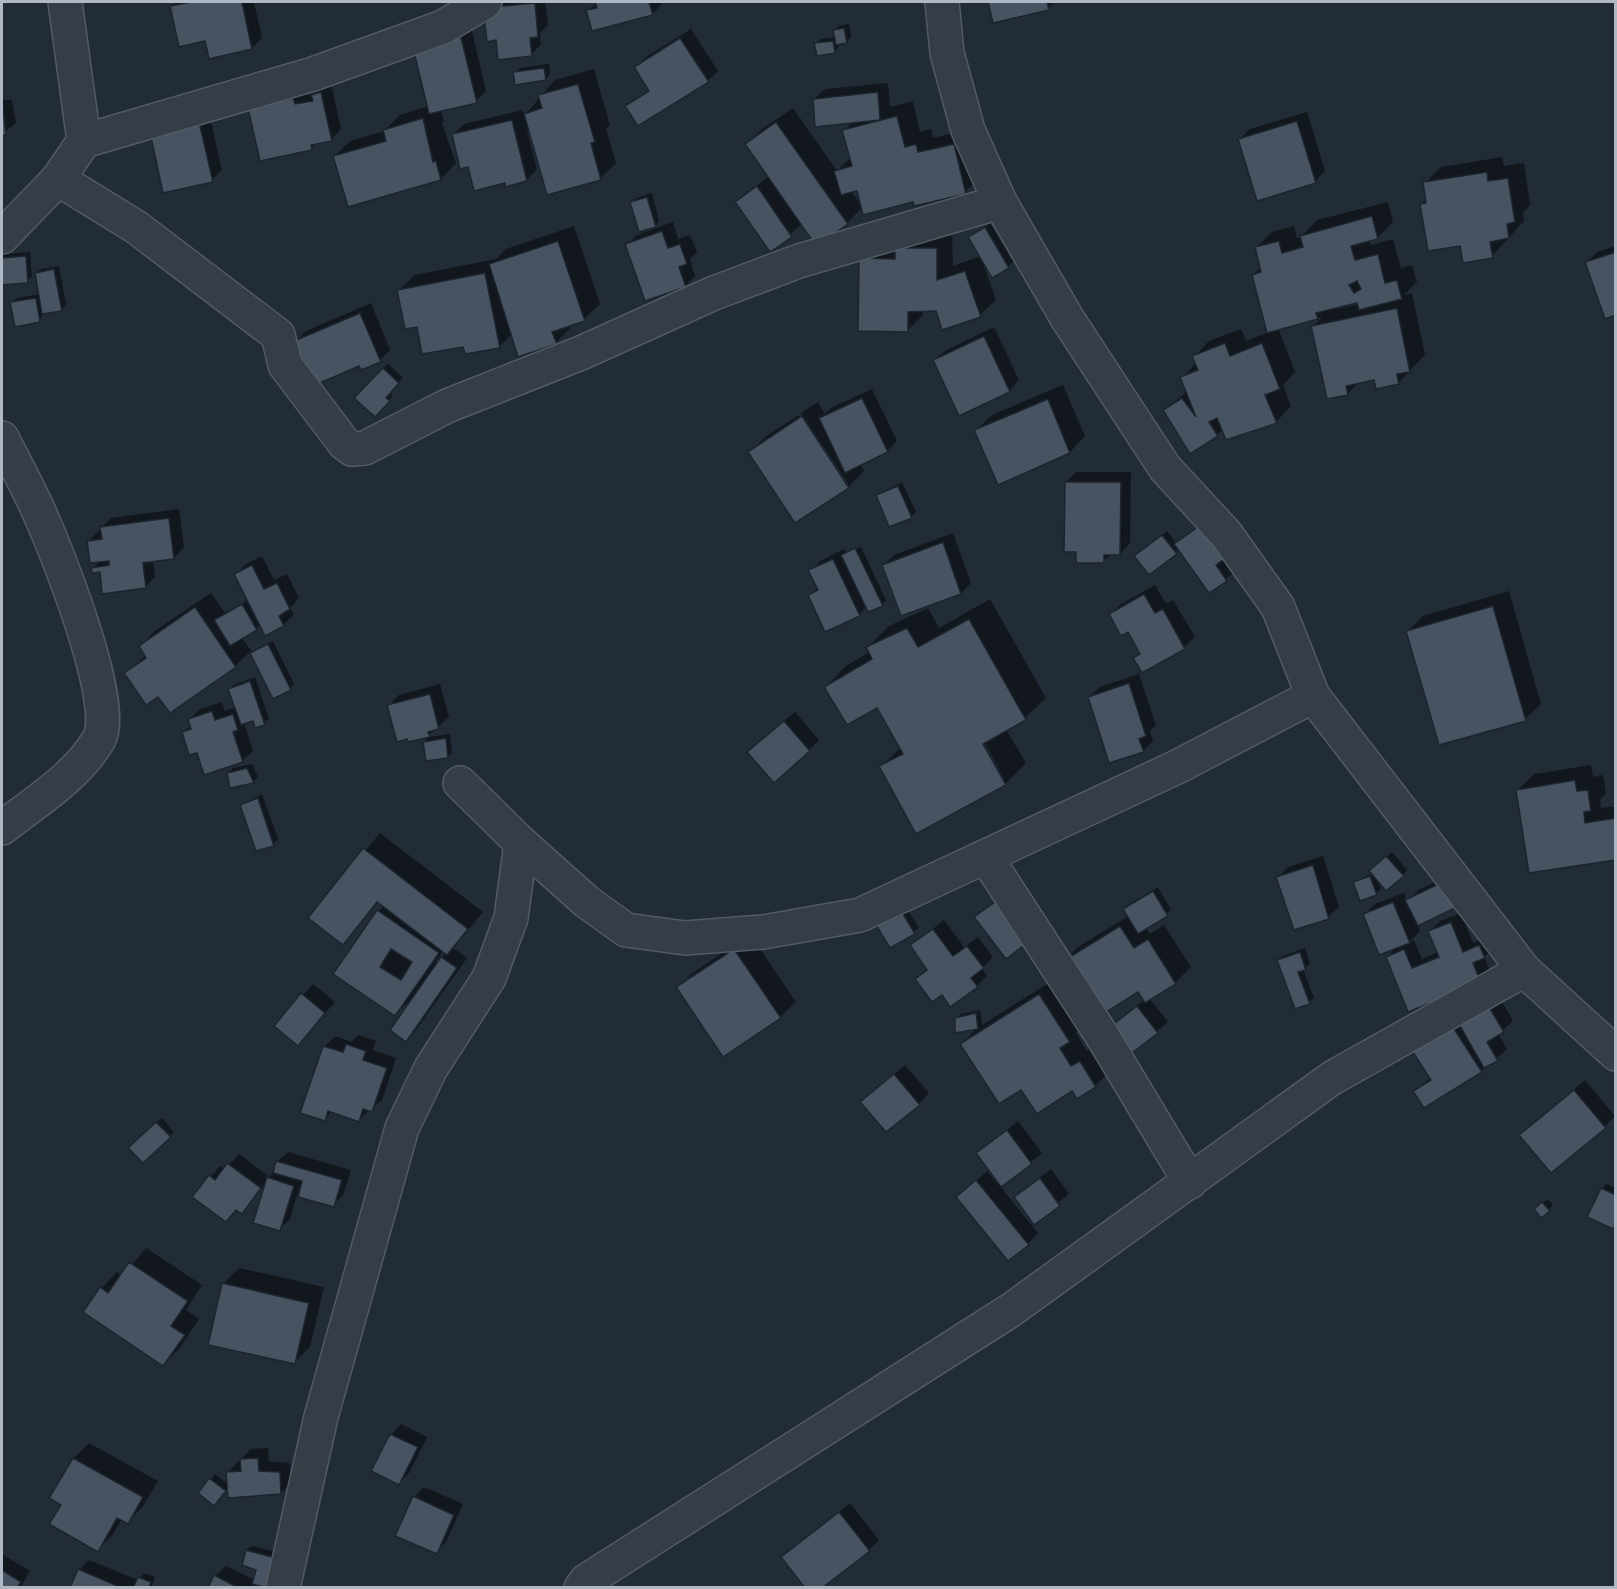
<svg xmlns="http://www.w3.org/2000/svg" width="1617" height="1589" font-family="Quicksand,sans-serif">
<style>
.shadow{fill:#0007;fill-rule:evenodd}
.building{fill:#475361;stroke:#1c242e;stroke-width:1.5;fill-rule:evenodd}
.lines{fill:none;stroke-linecap:round;stroke-linejoin:round}
.street-casing{stroke:#525b65;stroke-width:36}
.street{stroke:#353d47;stroke-width:33}
</style>
<rect width="100%" height="100%" fill="#212c37"/>
<!-- shadow -->
<g class="shadow">
<polygon points="177,2 254,2 262,38 252,48 206,40 172,6"/>
<polygon points="492,2 545,2 548,25 540,33 541,44 531,55"/>
<polygon points="597,2 662,2 662,4 652,14 588,11"/>
<polygon points="989,2 1055,2 1048,8 994,21"/>
<polygon points="849,24 851,37 847,42 838,43 839,47 834,52 816,44 821,39 836,37 834,31 839,26"/>
<polygon points="471,27 486,91 476,101 441,110 444,121 442,124 456,163 441,179 349,205 335,156 350,141 384,131 400,115 429,106 415,48"/>
<polygon points="691,29 718,71 708,81 627,107 650,89 636,67 646,57"/>
<polygon points="549,64 550,74 546,79 515,73 520,68"/>
<polygon points="594,69 610,125 606,129 616,163 601,178 548,193 530,129 527,130 537,170 526,180 506,181 469,165 454,134 464,124 522,110 524,116 555,80"/>
<polygon points="331,83 341,129 331,140 317,143 312,148 250,109 303,89 305,95 315,93 323,85"/>
<path d="M888,83L890,107L913,101L920,132L931,129L933,138L970,129L981,177L965,192L863,207L847,223L817,244L802,224L771,250L737,202L769,176L746,144L762,129L793,108L837,171L851,157L844,131L853,121L814,99L825,89ZM858,189L863,207L851,191Z"/>
<polygon points="2,100 12,100 16,123 2,134"/>
<polygon points="208,108 222,170 212,180 161,118"/>
<polygon points="1307,112 1325,171 1315,181 1240,139 1250,129"/>
<polygon points="1502,157 1504,166 1524,163 1530,205 1523,213 1524,221 1492,256 1461,245 1421,204 1427,198 1425,183 1441,167"/>
<polygon points="652,193 659,221 655,226 632,203 636,198"/>
<path d="M1388,202L1393,222L1378,237L1369,239L1371,245L1393,239L1401,268L1412,265L1417,282L1404,295L1412,293L1425,355L1398,383L1375,378L1359,382L1347,394L1313,327L1322,317L1278,328L1295,372L1283,385L1291,406L1276,422L1223,429L1217,435L1165,410L1187,391L1182,378L1196,363L1194,357L1209,341L1241,329L1246,341L1269,332L1253,275L1261,267L1256,248L1272,232L1294,226L1297,238L1301,237L1317,220ZM1358,301L1359,304L1337,309V306Z"/>
<polygon points="673,222 678,239 690,235 697,252 690,259 695,276 685,286 627,245 637,235"/>
<polygon points="990,223 1013,262 1008,266 983,263 996,300 980,315 923,310 923,315 907,331 860,259 952,233 953,266 981,256 970,237"/>
<polygon points="574,226 600,304 584,319 570,324 571,327 556,343 512,334 499,347 465,345 418,325 399,290 415,275 496,259 506,249"/>
<polygon points="1616,246 1616,314 1587,262 1597,252"/>
<polygon points="30,252 32,276 27,281 2,283 2,254"/>
<polygon points="59,266 66,305 62,310 44,313 39,321 12,303 17,298 40,294 36,273 41,269"/>
<polygon points="371,303 390,350 380,360 360,364 296,341 306,331"/>
<polygon points="994,327 1019,380 1009,391 934,361 945,351"/>
<polygon points="388,364 403,378 389,392 393,396 375,415 356,398"/>
<polygon points="1063,385 1085,436 1070,452 999,483 976,431 992,415"/>
<polygon points="872,389 897,441 887,451 859,464 864,471 848,487 796,521 750,453 765,437 799,415 846,485 849,485 801,413 818,402 825,414 831,408"/>
<polygon points="1076,472 1131,472 1130,543 1120,554 1111,554 1103,562 1077,550 1066,482"/>
<polygon points="902,482 916,512 911,517 877,495"/>
<polygon points="179,509 184,547 174,558 153,560 155,577 145,587 93,568 101,560 89,541 111,518"/>
<polygon points="1216,513 1237,570 1210,591 1179,549 1176,553 1141,551 1167,531 1177,544"/>
<polygon points="953,533 971,583 961,593 884,565 894,555"/>
<polygon points="861,547 886,600 882,605 867,607 859,614 826,630 810,595 818,587 810,571 820,561 844,549 846,554"/>
<polygon points="262,556 274,580 287,574 299,598 290,608 294,615 283,625 261,624 242,638 253,653 273,641 294,684 290,689 273,697 251,651 235,666 158,694 126,674 146,655 141,646 156,630 211,593 225,613 249,600 236,574 246,564"/>
<polygon points="1155,585 1166,604 1173,600 1195,637 1184,647 1143,671 1135,658 1141,652 1128,630 1110,614 1121,604"/>
<polygon points="1509,591 1541,704 1525,719 1408,631 1423,616"/>
<path d="M990,599L1046,698L1025,718L1006,729L1026,763L1005,784L881,767L901,747L877,706L826,687L846,666L870,652L868,647L889,626L928,608L939,628ZM981,736L1004,779H1001L978,738Z"/>
<polygon points="1139,674 1156,725 1150,731 1153,741 1143,751 1089,697 1100,687"/>
<polygon points="255,677 269,719 256,726 254,719 244,723 253,751 242,761 198,751 184,732 192,724 190,719 200,709 222,702 225,711 236,707 230,689 234,685"/>
<polygon points="440,684 449,717 429,735 389,705 399,695"/>
<polygon points="795,712 819,740 809,750 759,742"/>
<polygon points="450,734 452,752 448,757 424,742 429,737"/>
<polygon points="252,764 258,777 253,782 228,773 233,768"/>
<polygon points="1591,765 1593,777 1603,775 1606,794 1600,800 1601,808 1616,806 1616,858 1518,790 1534,774"/>
<polygon points="262,794 278,839 273,844 242,805"/>
<path d="M380,833L483,912L453,948L467,958L416,1030L406,1040L415,996L394,1015L335,973L384,905L379,901L343,943L310,918ZM443,951L446,953L438,962L436,961Z"/>
<polygon points="1392,852 1407,870 1403,875 1376,877 1381,889 1376,894 1355,882 1373,873 1376,866"/>
<polygon points="1323,856 1339,907 1328,917 1278,878 1288,867"/>
<polygon points="1458,871 1458,905 1417,924 1420,931 1409,942 1414,940 1422,959 1438,952 1430,931 1440,921 1461,913 1473,943 1490,936 1494,947 1484,957 1490,971 1409,1010 1387,957 1399,945 1364,915 1375,904 1404,893 1407,901 1418,890"/>
<polygon points="1158,887 1171,910 1146,928 1150,934 1164,925 1191,967 1175,983 1150,999 1168,1022 1132,1051 1113,1026 1145,999 1139,990 1062,963 1078,947 1129,916 1125,909 1129,904"/>
<polygon points="901,899 919,928 891,946"/>
<polygon points="944,920 964,947 978,937 993,957 982,968 987,976 977,986 942,993 917,979 928,968 911,946"/>
<polygon points="750,934 796,1002 780,1017 678,987 694,972"/>
<polygon points="1305,948 1310,964 1303,969 1314,998 1309,1002 1279,960 1283,956"/>
<polygon points="1055,979 1084,1025 1076,1033 1087,1051 1096,1046 1111,1070 1095,1086 1078,1097 1073,1089 1022,1088 962,1044 978,1027 957,1031 956,1019 961,1014 980,1010 982,1025"/>
<polygon points="313,984 335,1002 298,1044 276,1026"/>
<polygon points="1500,998 1513,1021 1498,1034 1507,1049 1481,1071 1415,1091 1431,1077 1409,1044"/>
<polygon points="358,1035 376,1041 373,1050 396,1058 382,1100 358,1120 332,1111 325,1119 324,1047 335,1036 351,1042"/>
<polygon points="905,1065 929,1093 919,1104 862,1102"/>
<polygon points="1585,1080 1615,1116 1605,1126 1521,1135"/>
<polygon points="162,1118 174,1132 143,1161 130,1148"/>
<polygon points="1018,1121 1042,1153 1000,1186 1038,1233 1028,1244 958,1197 987,1171 996,1182 998,1180 978,1153"/>
<polygon points="288,1152 351,1170 343,1195 333,1205 297,1195 290,1219 279,1229 268,1181 241,1212 194,1196 220,1166 225,1169 239,1154 270,1177 277,1162"/>
<polygon points="1051,1169 1069,1194 1034,1222 1016,1197"/>
<polygon points="1607,1184 1616,1188 1616,1224 1612,1227 1602,1189"/>
<polygon points="1548,1199 1553,1205 1549,1210 1540,1205"/>
<polygon points="146,1248 202,1285 186,1310 199,1319 179,1349 163,1364 85,1312 102,1288 117,1272 122,1276"/>
<polygon points="239,1268 324,1287 310,1347 295,1362 223,1284"/>
<polygon points="401,1424 427,1437 409,1473 399,1483 391,1435"/>
<polygon points="89,1443 158,1481 143,1506 128,1522 122,1519 113,1534 98,1550 63,1504 74,1458"/>
<polygon points="268,1448 269,1461 290,1463 291,1483 281,1493 228,1487 219,1499 200,1493 215,1474 228,1484 228,1472 251,1449"/>
<polygon points="424,1487 463,1504 446,1542 436,1552 414,1497"/>
<polygon points="850,1503 879,1540 869,1550 782,1557"/>
<polygon points="252,1546 280,1553 269,1588 210,1588 215,1576 226,1566 255,1580 258,1569 247,1550"/>
<polygon points="2,1554 30,1571 20,1588 2,1588"/>
<polygon points="89,1560 138,1580 144,1573 155,1577 151,1588 72,1588 79,1570"/>
</g>
<!-- building -->
<g class="building">
<polygon points="191,2 242,2 252,49 209,59 205,41 179,47 170,6"/>
<polygon points="595,2 649,2 653,15 592,31 586,10 597,8"/>
<polygon points="988,2 1047,2 1049,10 993,23"/>
<polygon points="535,3 538,37 530,38 532,56 498,60 496,40 487,42 483,8"/>
<polygon points="844,28 847,43 836,45 833,30"/>
<polygon points="461,37 477,103 429,114 413,48"/>
<polygon points="680,38 709,82 638,126 625,106 649,91 634,67"/>
<polygon points="833,41 835,53 817,56 814,43"/>
<polygon points="544,68 546,80 515,85 513,72"/>
<polygon points="578,84 595,142 591,143 601,180 547,195 524,114 542,108 538,95"/>
<polygon points="321,92 332,141 311,145 312,150 260,161 248,108 293,98 295,104 313,101 311,95"/>
<polygon points="878,92 880,120 815,127 813,99"/>
<polygon points="3,109 6,135 2,136 2,110"/>
<polygon points="897,116 905,147 916,144 918,152 954,144 966,194 914,206 913,202 863,215 857,191 841,195 834,171 852,166 842,130"/>
<polygon points="198,117 213,182 163,193 149,128"/>
<polygon points="423,118 433,162 436,161 441,180 348,207 333,156 386,141 383,130"/>
<polygon points="512,120 527,181 505,187 505,183 474,191 468,167 460,169 452,134"/>
<polygon points="1297,121 1316,183 1257,201 1238,139"/>
<polygon points="776,122 848,224 816,246 745,144"/>
<polygon points="1487,172 1488,181 1508,178 1515,222 1507,224 1509,238 1490,242 1493,258 1463,263 1460,246 1428,251 1420,204 1426,203 1423,182"/>
<polygon points="757,186 792,237 770,252 735,202"/>
<polygon points="647,197 656,227 639,232 630,202"/>
<path d="M1372,216L1378,239L1351,246L1355,260L1378,254L1385,283L1397,280L1402,299L1359,310L1357,303L1316,313L1318,319L1267,333L1252,275L1261,272L1255,247L1279,241L1282,253L1303,247L1300,236ZM1357,281L1361,289L1354,293L1349,285Z"/>
<polygon points="985,227 1009,268 992,278 968,237"/>
<polygon points="662,231 668,248 680,244 687,264 679,267 686,287 645,301 625,244"/>
<polygon points="558,241 585,321 552,332 557,344 518,357 489,264"/>
<polygon points="895,248 937,248 937,280 965,271 981,317 942,330 936,311 908,312 908,332 858,331 859,258 895,259"/>
<polygon points="1616,252 1616,315 1605,319 1585,262"/>
<polygon points="26,256 28,283 2,285 2,258"/>
<polygon points="54,269 62,311 42,314 35,273"/>
<polygon points="485,273 500,348 465,354 463,347 422,354 417,327 405,329 397,290"/>
<polygon points="36,298 40,322 15,327 10,302"/>
<polygon points="1397,308 1410,372 1397,374 1399,384 1376,389 1374,380 1346,386 1348,395 1327,399 1311,326"/>
<polygon points="360,313 381,362 361,370 359,366 313,386 294,341"/>
<polygon points="984,336 1010,392 959,416 933,360"/>
<polygon points="1225,343 1230,356 1262,343 1280,389 1265,395 1277,423 1226,440 1217,418 1209,422 1218,436 1190,454 1163,410 1182,398 1196,417 1180,377 1198,370 1192,356"/>
<polygon points="383,368 399,383 386,398 390,401 375,417 354,398"/>
<polygon points="862,398 888,452 845,473 819,418"/>
<polygon points="1048,399 1070,453 998,485 974,430"/>
<polygon points="802,416 849,488 795,523 748,452"/>
<polygon points="1065,482 1121,482 1120,555 1104,555 1104,563 1076,563 1076,552 1064,552"/>
<polygon points="898,486 912,518 889,527 876,495"/>
<polygon points="169,518 174,559 143,563 146,588 102,594 100,572 92,573 91,568 109,565 109,561 90,563 87,541 102,539 100,527"/>
<polygon points="1205,522 1229,556 1216,565 1227,581 1209,593 1174,544"/>
<polygon points="1162,535 1177,554 1149,575 1134,556"/>
<polygon points="943,542 961,594 901,616 882,565"/>
<polygon points="855,548 883,606 868,612 841,555"/>
<polygon points="833,559 860,616 825,632 808,595 818,590 808,570"/>
<polygon points="252,565 264,589 277,583 290,609 279,616 284,626 265,636 234,574"/>
<polygon points="1144,594 1155,613 1163,609 1185,649 1142,673 1133,658 1140,654 1128,632 1121,636 1109,614"/>
<polygon points="242,604 257,630 230,646 214,620"/>
<polygon points="1493,606 1526,721 1439,745 1406,631"/>
<polygon points="195,607 236,667 170,713 158,697 146,705 124,673 146,658 139,646"/>
<polygon points="969,619 1026,720 983,744 1006,785 916,834 879,766 903,754 877,708 847,725 824,687 872,659 866,647 907,628 918,647"/>
<polygon points="268,644 291,690 273,699 250,653"/>
<polygon points="250,681 265,725 255,728 253,721 241,725 228,689"/>
<polygon points="1129,683 1146,736 1139,739 1144,752 1109,763 1088,697"/>
<polygon points="430,694 439,729 428,732 430,737 408,742 407,739 397,742 387,705"/>
<polygon points="212,711 215,720 233,714 238,730 233,732 243,762 204,775 197,753 189,755 182,732 191,729 188,719"/>
<polygon points="784,721 810,751 774,783 747,752"/>
<polygon points="446,738 448,758 426,761 423,742"/>
<polygon points="247,768 254,783 230,788 227,773"/>
<polygon points="1575,780 1577,791 1588,790 1591,811 1584,812 1585,823 1616,818 1616,860 1529,873 1516,790"/>
<polygon points="258,798 274,846 256,851 240,805"/>
<polygon points="363,848 468,929 447,955 377,902 343,945 308,918"/>
<polygon points="1386,856 1404,876 1386,891 1369,871"/>
<polygon points="1313,865 1329,919 1294,930 1276,877"/>
<polygon points="1370,876 1377,895 1360,901 1353,882"/>
<polygon points="1447,880 1459,906 1418,926 1405,900"/>
<polygon points="1153,891 1168,916 1138,934 1123,909"/>
<polygon points="999,899 1031,940 1006,959 974,917"/>
<polygon points="896,902 915,934 890,948 871,917"/>
<polygon points="1393,902 1410,943 1379,955 1363,914"/>
<path d="M377,910L439,953L395,1016L333,974ZM391,949L412,962L401,980L380,967Z"/>
<polygon points="1451,922 1463,952 1479,945 1485,958 1473,963 1481,983 1408,1012 1386,957 1404,949 1412,968 1439,957 1428,931"/>
<polygon points="1120,926 1134,948 1148,939 1176,984 1145,1003 1138,992 1095,1019 1060,963"/>
<polygon points="933,929 953,956 967,946 984,968 971,978 978,987 950,1007 942,995 932,1002 915,979 927,970 910,945"/>
<polygon points="734,949 781,1018 723,1057 676,987"/>
<polygon points="1300,952 1306,970 1298,972 1310,1004 1295,1009 1277,960"/>
<polygon points="441,957 457,968 406,1042 390,1030"/>
<polygon points="301,993 325,1013 298,1046 274,1026"/>
<polygon points="1039,994 1070,1042 1060,1048 1071,1066 1080,1061 1096,1087 1077,1099 1072,1091 1037,1114 1021,1090 999,1104 960,1044"/>
<polygon points="1137,1006 1158,1033 1132,1053 1111,1026"/>
<polygon points="1489,1007 1504,1032 1487,1042 1498,1061 1484,1068 1459,1024"/>
<polygon points="976,1013 978,1029 955,1033 955,1018"/>
<polygon points="1447,1018 1482,1072 1424,1108 1413,1091 1431,1080 1407,1043"/>
<polygon points="346,1044 366,1051 363,1060 387,1068 372,1112 363,1109 359,1122 328,1111 325,1121 300,1113 323,1046 343,1052"/>
<polygon points="894,1074 920,1105 886,1132 860,1102"/>
<polygon points="1574,1090 1606,1128 1551,1173 1519,1135"/>
<polygon points="156,1122 171,1137 143,1163 128,1148"/>
<polygon points="1007,1130 1032,1164 1001,1187 976,1153"/>
<polygon points="276,1161 342,1180 334,1207 298,1197 302,1181 273,1173"/>
<polygon points="227,1163 261,1188 242,1214 236,1210 226,1222 192,1197 209,1175 215,1180"/>
<polygon points="267,1177 294,1186 280,1231 253,1223"/>
<polygon points="1040,1178 1060,1206 1034,1225 1014,1197"/>
<polygon points="976,1180 1029,1245 1008,1261 956,1197"/>
<polygon points="1601,1188 1616,1195 1616,1223 1613,1229 1587,1217"/>
<polygon points="1542,1202 1550,1211 1541,1218 1534,1209"/>
<polygon points="129,1262 188,1301 171,1326 185,1335 163,1366 83,1312 100,1287 108,1293"/>
<polygon points="222,1283 309,1303 295,1364 208,1345"/>
<polygon points="390,1434 418,1447 399,1485 371,1471"/>
<polygon points="73,1458 143,1497 128,1524 117,1518 98,1552 49,1524 61,1505 49,1498"/>
<polygon points="258,1458 259,1471 280,1472 281,1494 228,1498 226,1472 241,1471 240,1459"/>
<polygon points="209,1478 226,1491 214,1506 198,1493"/>
<polygon points="413,1496 454,1515 437,1554 395,1536"/>
<polygon points="839,1512 870,1551 822,1588 805,1588 781,1557"/>
<polygon points="246,1550 276,1558 268,1588 252,1584 256,1570 242,1565"/>
<polygon points="78,1569 122,1588 70,1588"/>
<polygon points="2,1570 21,1582 17,1588 2,1588"/>
<polygon points="214,1575 239,1588 208,1588"/>
<polygon points="138,1577 151,1582 149,1588 133,1588"/>
</g>
<g class="lines">
<defs>
<g id="street">
<polyline points="942,2 947,53 968,130 1000,202 1067,318 1165,468 1226,534 1278,607 1313,696 1524,970 1616,1054"/>
<polyline points="84,141 313,74 443,27 485,2"/>
<polyline points="58,179 136,227 278,335 285,365 344,443 352,449 365,448 447,406 581,353 714,293 799,261 1000,202"/>
<polyline points="2,237 58,179 84,141 65,2"/>
<path d="M2,438C12,458 23,478 33,499C52,538 119,703 99,739C77,777 35,802 2,828"/>
<polyline points="460,783 521,843 587,902 626,930 685,938 763,932 860,915 1177,767 1313,696"/>
<polyline points="986,857 1101,1034 1190,1182"/>
<polyline points="283,1588 321,1417 402,1128 431,1068 489,978 511,918 521,843"/>
<polyline points="581,1588 586,1581 1011,1310 1332,1078 1524,970"/>
</g>
</defs>
<!-- street casing -->
<use href="#street" class="street-casing"/>
<!-- street -->
<use href="#street" class="street"/>
</g>
<!-- border -->
<rect width="1617" height="1589" fill="none" stroke="#afb8c4" stroke-width="6"/>
</svg>
